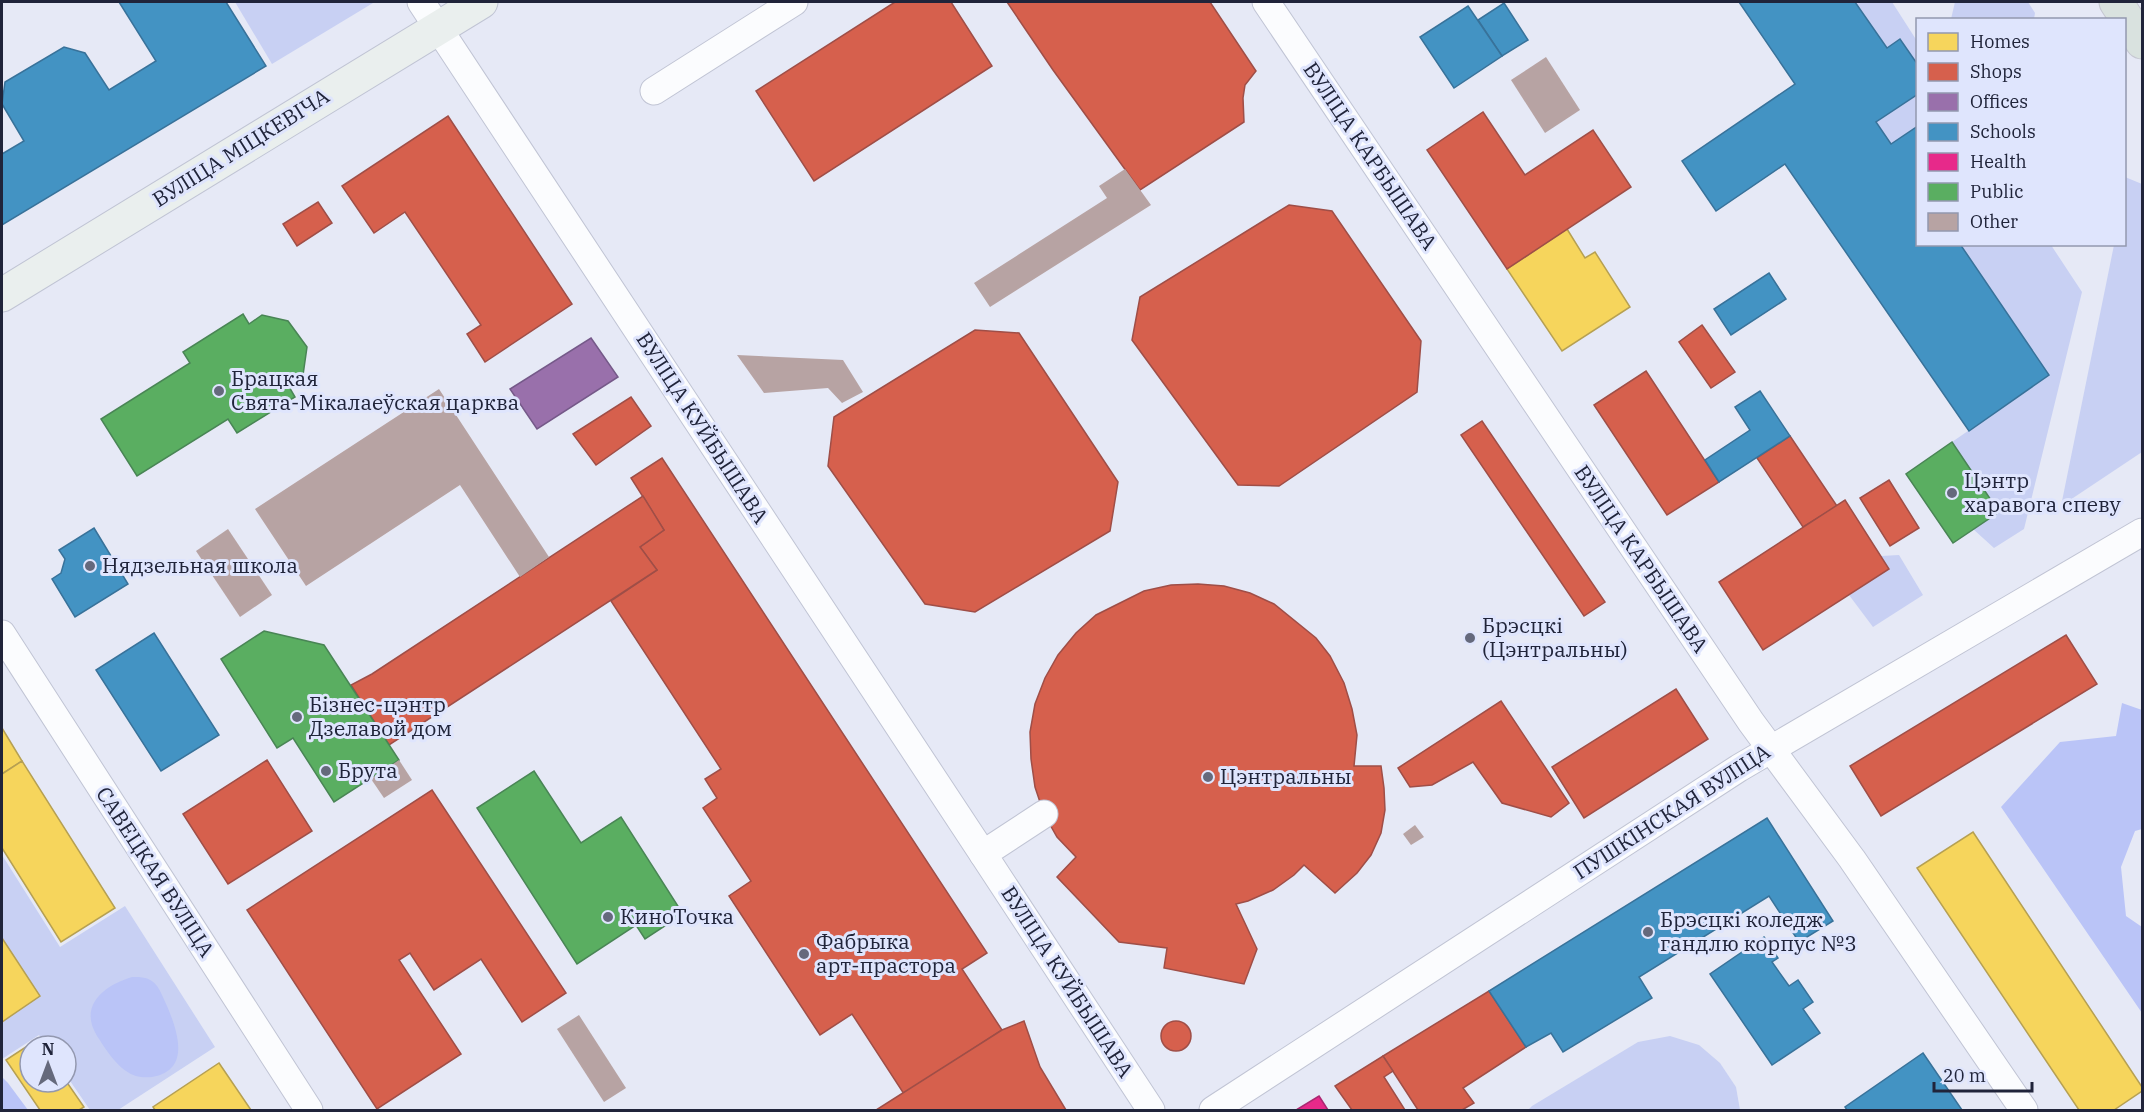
<svg xmlns="http://www.w3.org/2000/svg" width="2144" height="1112" font-family="'IBM Plex Serif',serif">
<style>
.green{fill:#c8d0f3}
.forest{fill:#bac4f7}
.homes{fill:#f6d55c;stroke:#b6a052;stroke-width:1.5}
.shops{fill:#d6604d;stroke:#9f4e47;stroke-width:1.5}
.offices{fill:#9970ab;stroke:#755989;stroke-width:1.5}
.schools{fill:#4393c3;stroke:#38729a;stroke-width:1.5}
.health{fill:#e7298a;stroke:#ab2872;stroke-width:1.5}
.public{fill:#5aae61;stroke:#498555;stroke-width:1.5}
.building{fill:#b7a3a3}
.lines{fill:none;stroke-linecap:round;stroke-linejoin:round}
.street-casing{stroke:#c0c4d4;stroke-width:29}
.secondary-casing{stroke:#c0c4d4;stroke-width:35}
.primary-casing{stroke:#c5c7d1;stroke-width:35}
.street{stroke:#fbfcfe;stroke-width:27}
.secondary{stroke:#eaefee;stroke-width:33}
.primary{stroke:#d9e2df;stroke-width:33}
.poi-dot{fill:#65697c;stroke:#dfe5fd;stroke-width:2}
.labels{text-anchor:middle;stroke-width:6;stroke-linejoin:round;paint-order:stroke}
.street-label{font-size:21px;fill:#20243a;stroke:#dfe5fd}
.poi-label{font-size:21px;fill:#20243a;stroke:#dfe5fd;text-anchor:start}
</style>
<rect width="100%" height="100%" fill="#e6e9f6"/>
<!-- green -->
<g class="green">
<polygon points="235,2 372,2 373,3 272,64"/>
<polygon points="1855,2 1892,2 1917,41 1917,65 1900,39 1887,48"/>
<polygon points="1955,2 2028,2 2035,13 2034,19 1951,19"/>
<polygon points="1917,94 1917,126 1891,144 1876,122"/>
<polygon points="2125,177 2142,184 2142,452 2061,506 2114,245 2124,244"/>
<polygon points="1960,245 2051,245 2082,292 2024,529 1994,548 1973,529 1999,512 1952,442 2049,375"/>
<polygon points="1899,555 1923,595 1873,627 1849,595 1889,569 1881,556"/>
<polygon points="2,855 60,947 125,906 215,1047 118,1110 90,1110 66,1075 66,1046 47,1046 39,1035 2,1059"/>
<polygon points="1670,1036 1699,1045 1720,1063 1736,1087 1740,1110 1528,1110 1532,1106 1638,1042"/>
</g>
<!-- forest -->
<g class="forest">
<polygon points="2122,703 2142,710 2142,829 2135,831 2121,867 2126,916 2142,927 2142,1013 2001,807 2060,742 2116,736"/>
<path d="M132,977C156,976 158,986 167,1006C177,1030 192,1070 152,1077C143,1078 134,1077 126,1071C114,1063 105,1048 97,1036C78,1005 105,985 132,977Z"/>
<polygon points="2,1077 8,1083 28,1110 2,1110"/>
</g>
<!-- homes -->
<g class="homes">
<polygon points="1567,229 1585,258 1595,252 1630,307 1562,351 1507,269"/>
<polygon points="2,728 22,761 2,774"/>
<polygon points="22,761 115,908 61,942 2,848 2,774"/>
<polygon points="1973,832 2142,1087 2142,1091 2114,1110 2079,1110 1917,868"/>
<polygon points="2,938 40,996 2,1022"/>
<polygon points="38,1039 43,1046 30,1046 30,1082 66,1081 84,1107 79,1110 40,1110 6,1060"/>
<polygon points="219,1063 251,1110 155,1110 153,1107"/>
</g>
<!-- shops -->
<g class="shops">
<polygon points="895,2 951,2 992,66 814,181 756,91"/>
<polygon points="1007,2 1210,2 1256,71 1245,85 1243,98 1244,122 1140,190 1053,70"/>
<polygon points="1483,112 1525,175 1593,130 1631,187 1507,269 1427,150"/>
<polygon points="448,116 572,304 485,362 467,334 481,325 405,212 374,233 342,186"/>
<polygon points="318,202 332,223 297,246 283,224"/>
<polygon points="1289,205 1332,211 1421,341 1417,392 1279,486 1238,485 1132,340 1140,297"/>
<polygon points="1702,325 1735,372 1711,388 1679,342"/>
<polygon points="975,330 1019,333 1118,482 1110,531 975,612 925,604 828,466 834,417"/>
<polygon points="1646,371 1719,482 1667,515 1594,405"/>
<polygon points="631,397 651,426 596,465 573,434"/>
<polygon points="1482,421 1605,602 1584,616 1461,435"/>
<polygon points="1790,436 1837,506 1803,527 1757,458"/>
<polygon points="662,458 987,953 962,969 1002,1030 904,1094 852,1014 820,1035 729,896 751,881 703,808 717,798 705,779 721,769 611,601 657,570 640,547 664,530 631,478"/>
<polygon points="1889,480 1919,528 1890,546 1860,498"/>
<polygon points="643,496 664,530 640,547 657,570 389,745 351,685 372,674"/>
<polygon points="1845,500 1889,569 1763,650 1719,582"/>
<polygon points="1198,584 1224,586 1250,593 1274,604 1316,638 1330,656 1344,683 1352,709 1357,735 1354,766 1381,766 1384,788 1385,810 1381,833 1371,855 1357,873 1335,893 1304,865 1294,875 1273,890 1248,901 1236,904 1257,949 1244,984 1164,968 1167,948 1119,942 1057,877 1076,857 1057,837 1044,814 1035,787 1031,759 1030,732 1035,704 1045,678 1058,655 1076,633 1096,615 1144,591 1171,585"/>
<polygon points="2066,635 2097,684 1881,816 1850,766"/>
<polygon points="1676,689 1708,739 1584,818 1552,767"/>
<polygon points="1501,701 1569,803 1551,817 1502,803 1473,762 1432,785 1410,787 1398,768"/>
<polygon points="267,760 312,831 228,884 183,814"/>
<polygon points="432,790 566,993 522,1022 481,959 434,990 410,953 399,960 461,1054 377,1109 247,910"/>
<polygon points="1489,991 1526,1047 1463,1088 1474,1103 1462,1110 1418,1110 1383,1056"/>
<polygon points="1024,1021 1040,1067 1066,1110 876,1110 1002,1030"/>
<circle cx="1176" cy="1036" r="15"/>
<polygon points="1383,1056 1393,1071 1384,1077 1405,1110 1352,1110 1335,1086"/>
</g>
<!-- offices -->
<polygon class="offices" points="591,338 618,377 537,429 510,389"/>
<!-- schools -->
<g class="schools">
<polygon points="119,2 226,2 266,66 2,225 2,154 24,141 2,104 5,82 64,47 85,53 109,90 156,61"/>
<polygon points="1739,2 1855,2 1887,48 1900,39 1918,65 1918,94 1876,122 1891,144 1918,126 1918,244 1960,244 2049,375 1969,431 1785,164 1716,211 1682,161 1795,84"/>
<polygon points="1504,3 1528,40 1502,56 1478,20"/>
<polygon points="1468,6 1502,56 1454,88 1420,37"/>
<polygon points="1769,273 1786,299 1731,335 1714,309"/>
<polygon points="1760,391 1790,436 1719,482 1705,460 1750,430 1735,407"/>
<polygon points="94,528 128,584 75,617 52,579 61,573 65,559 59,550"/>
<polygon points="154,633 219,735 161,771 96,670"/>
<polygon points="1767,818 1833,921 1799,942 1769,896 1639,977 1652,998 1563,1052 1551,1033 1526,1047 1489,991"/>
<polygon points="1764,937 1778,958 1772,962 1789,986 1798,980 1813,1002 1803,1009 1820,1033 1772,1065 1710,974"/>
<polygon points="1923,1053 1962,1110 1847,1110 1845,1107"/>
</g>
<!-- health -->
<polygon class="health" points="1319,1096 1328,1110 1296,1110"/>
<!-- public -->
<g class="public">
<polygon points="243,314 249,324 262,315 288,321 307,347 303,375 288,385 295,397 237,433 228,419 137,476 101,419 190,363 183,352"/>
<polygon points="1952,442 1999,512 1953,543 1906,474"/>
<polygon points="264,631 324,645 399,760 334,802 293,738 277,748 221,659"/>
<polygon points="534,771 581,843 621,817 683,914 645,939 636,925 577,964 477,808"/>
</g>
<!-- building -->
<g class="building">
<polygon points="1546,57 1580,110 1545,133 1511,80"/>
<polygon points="1125,169 1151,205 990,307 974,283 1107,198 1099,186"/>
<polygon points="737,355 843,360 863,392 842,403 828,388 764,393"/>
<polygon points="439,389 549,557 520,577 460,485 306,586 255,509"/>
<polygon points="228,529 272,595 240,617 196,551"/>
<polygon points="399,760 412,780 384,798 371,779"/>
<polygon points="1415,825 1424,837 1411,845 1403,834"/>
<polygon points="579,1015 626,1088 604,1102 557,1029"/>
</g>
<g class="lines">
<defs>
<g id="street">
<polyline points="421,2 983,854"/>
<polyline points="1266,2 1751,722 1852,859 2024,1110"/>
<polyline points="654,91 794,2"/>
<polyline points="2,634 309,1110"/>
<polyline points="1044,814 983,854 1151,1110"/>
<polyline points="1213,1110 1739,768 2142,532"/>
</g>
<polyline id="secondary" points="2,295 481,2"/>
<polyline id="primary" points="2116,2 2142,42"/>
</defs>
<!-- street casing -->
<use href="#street" class="street-casing"/>
<!-- secondary casing -->
<use href="#secondary" class="secondary-casing"/>
<!-- primary casing -->
<use href="#primary" class="primary-casing"/>
<!-- street -->
<use href="#street" class="street"/>
<!-- secondary -->
<use href="#secondary" class="secondary"/>
<!-- primary -->
<use href="#primary" class="primary"/>
</g>
<!-- markers -->
<g class="poi-dot">
<circle cx="219" cy="391" r="6"/>
<circle cx="1952" cy="493" r="6"/>
<circle cx="90" cy="566" r="6"/>
<circle cx="1470" cy="638" r="6"/>
<circle cx="297" cy="717" r="6"/>
<circle cx="326" cy="771" r="6"/>
<circle cx="1208" cy="777" r="6"/>
<circle cx="608" cy="917" r="6"/>
<circle cx="1648" cy="932" r="6"/>
<circle cx="804" cy="954" r="6"/>
</g>
<g class="labels">
<!-- street labels -->
<g class="street-label">
<text transform="translate(241 148) rotate(-32)" y="7">ВУЛІЦА МІЦКЕВІЧА</text>
<text transform="translate(1370 156) rotate(56)" y="7">ВУЛІЦА КАРБЫШАВА</text>
<text transform="translate(702 428) rotate(57)" y="7">ВУЛІЦА КУЙБЫШАВА</text>
<text transform="translate(1641 559) rotate(56)" y="7">ВУЛІЦА КАРБЫШАВА</text>
<text transform="translate(1672 812) rotate(-33)" y="7">ПУШКІНСКАЯ ВУЛІЦА</text>
<text transform="translate(155 872) rotate(57)" y="7">САВЕЦКАЯ ВУЛІЦА</text>
<text transform="translate(1067 982) rotate(57)" y="7">ВУЛІЦА КУЙБЫШАВА</text>
</g>
<!-- poi labels -->
<g class="poi-label">
<text x="231" y="386">Брацкая<tspan x="231" dy="24">Свята-Мікалаеўская царква</tspan></text>
<text x="1964" y="488">Цэнтр<tspan x="1964" dy="24">харавога спеву</tspan></text>
<text x="102" y="573">Нядзельная школа</text>
<text x="1482" y="633">Брэсцкі<tspan x="1482" dy="24">(Цэнтральны)</tspan></text>
<text x="309" y="712">Бізнес-цэнтр<tspan x="309" dy="24">Дзелавой дом</tspan></text>
<text x="338" y="778">Брута</text>
<text x="1220" y="784">Цэнтральны</text>
<text x="620" y="924">КиноТочка</text>
<text x="1660" y="927">Брэсцкі коледж<tspan x="1660" dy="24">гандлю корпус №3</tspan></text>
<text x="816" y="949">Фабрыка<tspan x="816" dy="24">арт-прастора</tspan></text>
</g>
</g>
<!-- border -->
<rect width="2144" height="1112" fill="none" stroke="#20243a" stroke-width="6"/>
<!-- legend -->
<rect x="1916" y="18" width="210" height="228" fill="#dfe5fd" stroke="#9398af" stroke-width="1.5"/>
<rect x="1928" y="33" width="30" height="18" fill="#f6d55c" stroke="#9398af" stroke-width="1.5"/>
<text x="1970" y="48" font-size="18" fill="#20243a">Homes</text>
<rect x="1928" y="63" width="30" height="18" fill="#d6604d" stroke="#9398af" stroke-width="1.5"/>
<text x="1970" y="78" font-size="18" fill="#20243a">Shops</text>
<rect x="1928" y="93" width="30" height="18" fill="#9970ab" stroke="#9398af" stroke-width="1.5"/>
<text x="1970" y="108" font-size="18" fill="#20243a">Offices</text>
<rect x="1928" y="123" width="30" height="18" fill="#4393c3" stroke="#9398af" stroke-width="1.5"/>
<text x="1970" y="138" font-size="18" fill="#20243a">Schools</text>
<rect x="1928" y="153" width="30" height="18" fill="#e7298a" stroke="#9398af" stroke-width="1.5"/>
<text x="1970" y="168" font-size="18" fill="#20243a">Health</text>
<rect x="1928" y="183" width="30" height="18" fill="#5aae61" stroke="#9398af" stroke-width="1.5"/>
<text x="1970" y="198" font-size="18" fill="#20243a">Public</text>
<rect x="1928" y="213" width="30" height="18" fill="#b7a3a3" stroke="#9398af" stroke-width="1.5"/>
<text x="1970" y="228" font-size="18" fill="#20243a">Other</text>
<!-- north arrow -->
<g transform="translate(48 1064)"><circle r="28" fill="#dfe5fd" stroke="#9398af" stroke-width="1.5"/>
<path d="M0-4.5L10 22L0 15L-10 22Z" fill="#65697c"/>
<text y="-9" font-size="16" font-weight="bold" text-anchor="middle" fill="#20243a">N</text>
</g>
<!-- scale -->
<path d="M1934 1082v9h98v-9" fill="none" stroke="#20243a" stroke-width="3"/>
<text x="1943" y="1082" font-size="18" fill="#20243a" stroke="#dfe5fd" stroke-width="4.5" paint-order="stroke">20 m</text>
</svg>
